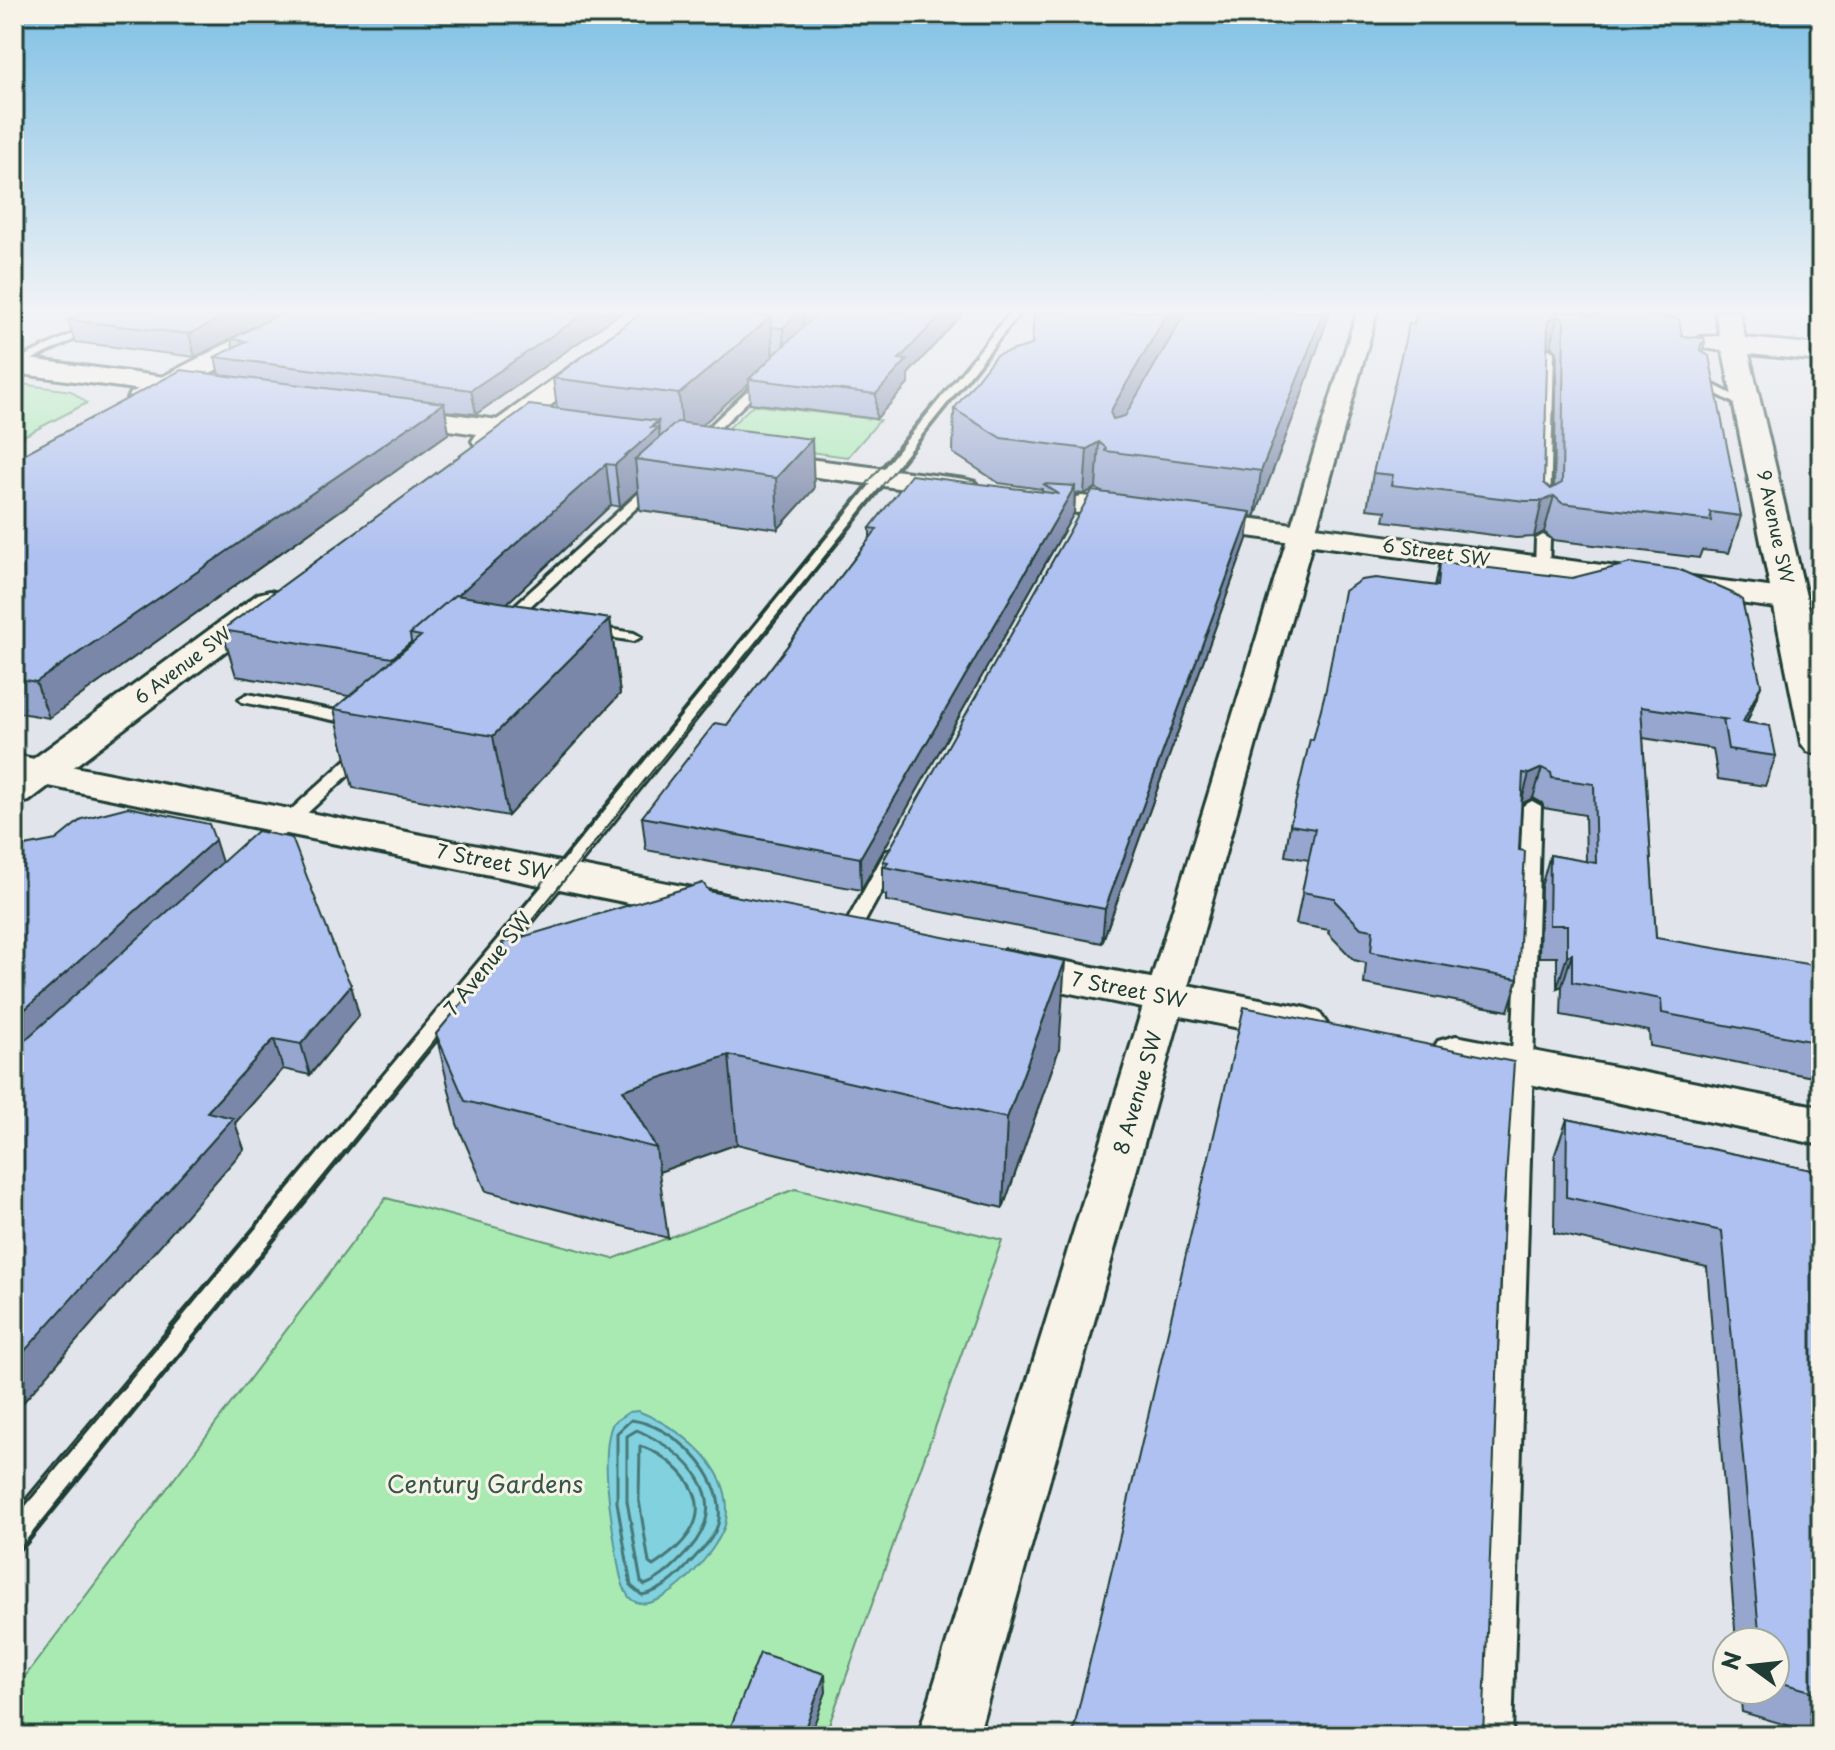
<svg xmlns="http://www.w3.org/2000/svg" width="1835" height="1750" font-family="'Playpen Sans',sans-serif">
  <rect width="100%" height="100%" fill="#e1e4ea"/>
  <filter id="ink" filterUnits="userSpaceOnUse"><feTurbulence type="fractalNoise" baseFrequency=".0125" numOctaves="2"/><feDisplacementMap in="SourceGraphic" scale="16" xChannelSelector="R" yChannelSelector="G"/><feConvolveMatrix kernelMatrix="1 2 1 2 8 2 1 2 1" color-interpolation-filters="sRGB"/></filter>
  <g filter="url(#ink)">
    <path fill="#a9eab3" stroke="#649474" stroke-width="2" d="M14 383 71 391 87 403 14 441Z
      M753 405 880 420 848 457 716 440Z
      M795 1189 1002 1240 825 1736H14V1691L386 1198 613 1259Z"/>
    <path fill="#82d1de" stroke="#5a969a" stroke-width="2" d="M638 1411C680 1428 735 1468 726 1521 722 1546 661 1620 632 1600 619 1591 616 1547 613 1531 609 1503 601 1448 613 1423L629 1412Z"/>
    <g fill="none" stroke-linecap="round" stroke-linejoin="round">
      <path stroke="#477878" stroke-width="3" d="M631 1420C673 1425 724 1473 719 1519 717 1537 699 1552 688 1565 675 1579 662 1591 642 1595L631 1586 617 1502V1433Z
        M637 1430C687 1453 735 1497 689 1550 676 1564 663 1578 645 1585L641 1582 627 1501V1436Z
        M640 1446C666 1454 701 1483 697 1514 694 1536 670 1555 653 1566L649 1563 639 1500Z"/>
      <g stroke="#1f3d34" stroke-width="6">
        <path id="service" d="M120 312H132L14 368V361Z
          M1011 312H1021L582 861 24 1545 14 1549V1515L570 853Z
          M1549 349 1554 352 1550 508 1544 512 1538 508 1544 352Z
          M764 375 773 377 703 444H695V440Z
          M1698 377 1753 405 1755 407 1745 409 1694 382V378Z
          M651 482 661 485 511 624H501V618Z
          M1543 535 1550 539 1549 567 1542 571 1535 567 1536 539Z
          M1793 608 1821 612V620L1788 615V609Z
          M588 626 634 633 641 637 634 641 583 633 581 630Z
          M247 694 358 715 366 720 358 725 242 702 239 699Z
          M364 747 372 752 370 755 262 855H250L247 851 250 847 358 749Z
          M1532 801 1541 806 1512 1736H1482L1523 806Z
          M894 847 903 852 858 934 856 938H842L840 934 885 852Z"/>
      </g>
      <g stroke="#1f3d34" stroke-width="6">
        <path id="minor" d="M1357 312H1377L978 1736H918Z"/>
      </g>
      <g stroke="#1f3d34" stroke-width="6">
        <path id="tertiary" d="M14 357 210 383 220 385 223 391 220 397 210 399 14 373Z
          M389 406 547 426 557 429 561 435 557 441 547 444 379 420 375 414 379 408Z
          M754 452 964 479 975 482 979 488 975 494 964 497 744 467 739 461 744 455Z
          M1082 496 1791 590 1803 593 1808 600 1803 607 1791 610 1071 512 1067 505 1071 498Z
          M14 755 718 893 734 897 741 907 734 917 718 921 14 779Z
          M1005 950 1302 1007 1319 1012 1327 1024 1319 1036 1302 1041 988 976 981 965 988 954Z
          M1456 1036 1821 1107V1145L1438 1065 1431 1053 1438 1041Z"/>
      </g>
      <g stroke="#1f3d34" stroke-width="6">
        <path id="secondary" d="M288 312H317L314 317 151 405H131L127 399 131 393Z
          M646 312H673L496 447 486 450 476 447 472 441 476 435Z
          M1715 312H1739L1745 338 1821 345V361L1749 354 1821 660V755L1807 751 1801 743 1723 351 1699 347 1695 342 1699 337 1720 336Z
          M270 591 282 594 287 601 282 608 29 801 14 804V773L258 594Z"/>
      </g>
      <use href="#service" fill="#f7f3e8" fill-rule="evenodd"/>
      <use href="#minor" fill="#f7f3e8" fill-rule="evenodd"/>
      <use href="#tertiary" fill="#f7f3e8" fill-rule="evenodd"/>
      <use href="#secondary" fill="#f7f3e8" fill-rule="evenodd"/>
      <path stroke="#1f3d34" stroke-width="2" d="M504 955 1022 312
        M178 1321 550 873 932 404
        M206 1321 451 1020"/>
      <path stroke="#1f3d34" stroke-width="3" d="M14 1518 180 1319
        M14 1557 208 1319"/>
    </g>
    <path fill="#96a6ce" stroke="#1f3d34" stroke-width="2" fill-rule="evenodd" d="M282 312 195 357 75 342 68 320Z
      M622 312 476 414 445 411 449 433 49 718 14 712V459L219 375 215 357 233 348 231 339Z
      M643 312H964L908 374V384L876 419 750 403 749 383 702 425 814 489 778 529 640 510 638 490 620 507 611 505 507 603 610 619 620 694 508 816 353 788 334 709 349 696 236 676 222 630 557 408 553 378Z
      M1417 312H1640L1682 336 1705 342 1703 351 1741 516 1729 553 1702 550 1699 558 1553 540 1544 532 1534 537 1516 538 1384 521 1386 511 1367 509 1373 473ZM1551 346 1557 352 1554 488 1551 489 1544 483 1547 348Z
      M1032 345 1301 397 1255 517 1250 516 1247 539 1102 943 886 901V895H883V861L1101 492 1096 488 1084 494 1075 493 1074 513 861 890 646 850 642 817 727 725 870 538V528L1042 492V489L999 483 953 453 954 409Z
      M1440 562 1761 685 1747 723 1776 756 1765 786 1718 779 1713 749 1643 738 1656 938 1821 1008V1059L1813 1077 1650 1046 1649 1031 1561 1015 1562 986 1557 988V957H1539L1541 887 1550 855 1586 862 1585 815 1544 808 1542 803 1533 798 1522 804 1519 850 1518 979 1508 1011 1364 984 1366 963 1354 960 1328 933 1329 930 1296 924 1309 860 1285 856 1290 825 1313 740 1435 586Z
      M16 848 222 863 359 1015 310 1075 283 1069 235 1123 244 1149Z
      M709 891 1059 1049 1003 1208 737 1144 659 1172 668 1238 486 1191 457 1124 436 1034 504 953 502 943Z
      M1567 1119 1821 1172V1735L1742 1712 1740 1690H1775V1642H1736L1707 1267 1554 1233 1555 1154Z"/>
    <path fill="#7a87a8" stroke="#1f3d34" stroke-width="2" d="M234 312H282L195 357 189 334Z
      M587 312H622L476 414 471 390Z
      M800 312H803L804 331 784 351 783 328Z
      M944 312H964L908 374V384L876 419V394L899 359Z
      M1168 312H1187L1109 452 1110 412Z
      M1323 312H1330L1301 397 1255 517 1261 471Z
      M1558 315 1551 346 1541 352 1548 321Z
      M771 317 773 361 749 379V383L683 442 679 394Z
      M444 403 449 433 49 718 36 682Z
      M658 421 662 461 635 459 638 490 620 507 615 465Z
      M812 439 814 489 778 529 776 478Z
      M1099 442 1096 488 1084 494 1087 449Z
      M606 464 611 505 446 661 432 618Z
      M1075 486 1074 513 861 890 860 858Z
      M1554 496 1544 532 1534 537 1542 501Z
      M1251 512 1247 539 1102 943 1105 909Z
      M610 619 620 694 508 816 493 736Z
      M1761 685 1750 714 1733 752 1743 722Z
      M1542 768 1533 798 1521 804 1529 774Z
      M215 840 224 869 14 1061V1019Z
      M1572 954 1562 986 1557 988 1567 956Z
      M1065 961 1059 1049 1003 1208 1007 1118Z
      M351 985 359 1015 310 1075 301 1044Z
      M274 1039 283 1069 235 1123 244 1149 14 1413V1363L207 1112Z
      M729 1055 737 1144 659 1172 656 1148 623 1090Z
      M825 1674 826 1692 810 1736H802Z"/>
    <path fill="#afc1f0" stroke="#1f3d34" stroke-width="2" fill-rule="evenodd" d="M86 312H234L189 334 68 320Z
      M284 312H587L471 390 215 357 246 341 231 339Z
      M643 312H719L771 317 679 394 553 378Z
      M719 312H800L783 328 771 327V317Z
      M815 312H944L899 359 907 360 876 394 749 379 816 315Z
      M1034 312H1168L1110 412 1113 419 1125 416 1186 312H1323L1307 355 1261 471 1105 451 1106 448 1099 442 1087 449 1001 438 954 409 996 355 1032 345Z
      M1417 312H1583L1589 316 1599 315V312H1631L1648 313 1649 316 1679 319 1682 336 1704 338 1705 342 1701 344 1700 350 1709 356 1741 516 1710 512 1711 521 1562 503 1554 496 1542 501H1525L1391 485 1393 475 1373 473 1409 323 1414 324ZM1558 315 1564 321 1562 483 1551 489 1544 483 1548 321Z
      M181 370 444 403 36 682 14 678V459Z
      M529 405 658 421 651 427 658 428 615 465 606 464 458 595H455L410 634 411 642 392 658 222 630Z
      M677 422 812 439 776 478 635 459Z
      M911 475 1059 494 1043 484 1075 486 860 858 642 817 715 723 727 725 877 529 870 528Z
      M1092 491 1251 512 1105 909 885 867 888 862 883 861Z
      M1440 562 1572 578 1631 563 1680 570 1732 593 1742 600 1761 685 1743 722 1770 726 1776 756 1728 749 1723 719 1729 720 1641 707 1656 938 1813 965 1821 1008V1043L1662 1013 1661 999 1572 982V954L1567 956V925H1549L1550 855 1596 863 1594 784 1552 778 1551 773 1542 768 1529 774 1523 773 1519 850 1525 851 1518 979 1371 952 1373 930 1361 928 1335 901V898L1302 892 1315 829 1290 825 1310 739 1313 740 1326 689 1344 591 1361 580 1376 578 1438 586Z
      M455 595 610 619 493 736 334 709 421 636 410 634Z
      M128 807 209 824 215 840 14 1019V848L56 840 82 819Z
      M257 831 292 838 339 960 351 985 301 1044 274 1039 207 1112 233 1118 14 1363V1050Z
      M703 883 709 891 1065 961 1007 1118 729 1055 623 1090 656 1148 465 1101 436 1034 506 950 502 943Z
      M1244 1007 1514 1062 1503 1220 1483 1736H1072L1123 1523Z
      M1567 1119 1821 1172V1694L1775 1681V1642H1760L1722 1231 1566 1197Z
      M760 1653 825 1674 802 1736H727Z"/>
  </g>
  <linearGradient id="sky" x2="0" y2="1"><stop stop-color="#7fc0e4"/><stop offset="0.56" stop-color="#f2f3f6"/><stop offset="1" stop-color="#f2f3f6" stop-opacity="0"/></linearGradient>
  <rect width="1835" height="556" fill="url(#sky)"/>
  <g text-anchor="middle" stroke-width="6" stroke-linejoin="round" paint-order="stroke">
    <g font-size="18" fill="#1f3d34" stroke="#f7f3e8">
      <text transform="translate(1775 527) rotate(78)" y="6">9 Avenue SW</text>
      <text transform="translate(1436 553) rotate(8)" y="6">6 Street SW</text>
      <text transform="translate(183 666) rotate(-37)" y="6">6 Avenue SW</text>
    </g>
    <g font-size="20" fill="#1f3d34" stroke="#f7f3e8">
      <text transform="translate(494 862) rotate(11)" y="7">7 Street SW</text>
      <text transform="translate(488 964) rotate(-51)" y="7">7 Avenue SW</text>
      <text transform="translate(1129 990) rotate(11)" y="7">7 Street SW</text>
      <text transform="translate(1138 1093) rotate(-74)" y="7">8 Avenue SW</text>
    </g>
    <g font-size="24" fill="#345747" stroke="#f7f3e8">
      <text x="485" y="1493">Century Gardens</text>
    </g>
  </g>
  <rect width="1835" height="1750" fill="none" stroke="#f7f3e8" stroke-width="48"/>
  <rect x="24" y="24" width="1787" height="1702" fill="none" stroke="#1f3d34" stroke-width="3" filter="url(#ink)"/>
  <g transform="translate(1751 1666) rotate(285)"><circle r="38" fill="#f7f3e8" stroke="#a1aaa0" stroke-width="2"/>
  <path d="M0-6L14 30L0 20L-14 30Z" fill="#1f3d34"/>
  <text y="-12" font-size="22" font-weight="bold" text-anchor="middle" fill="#1f3d34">N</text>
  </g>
</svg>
